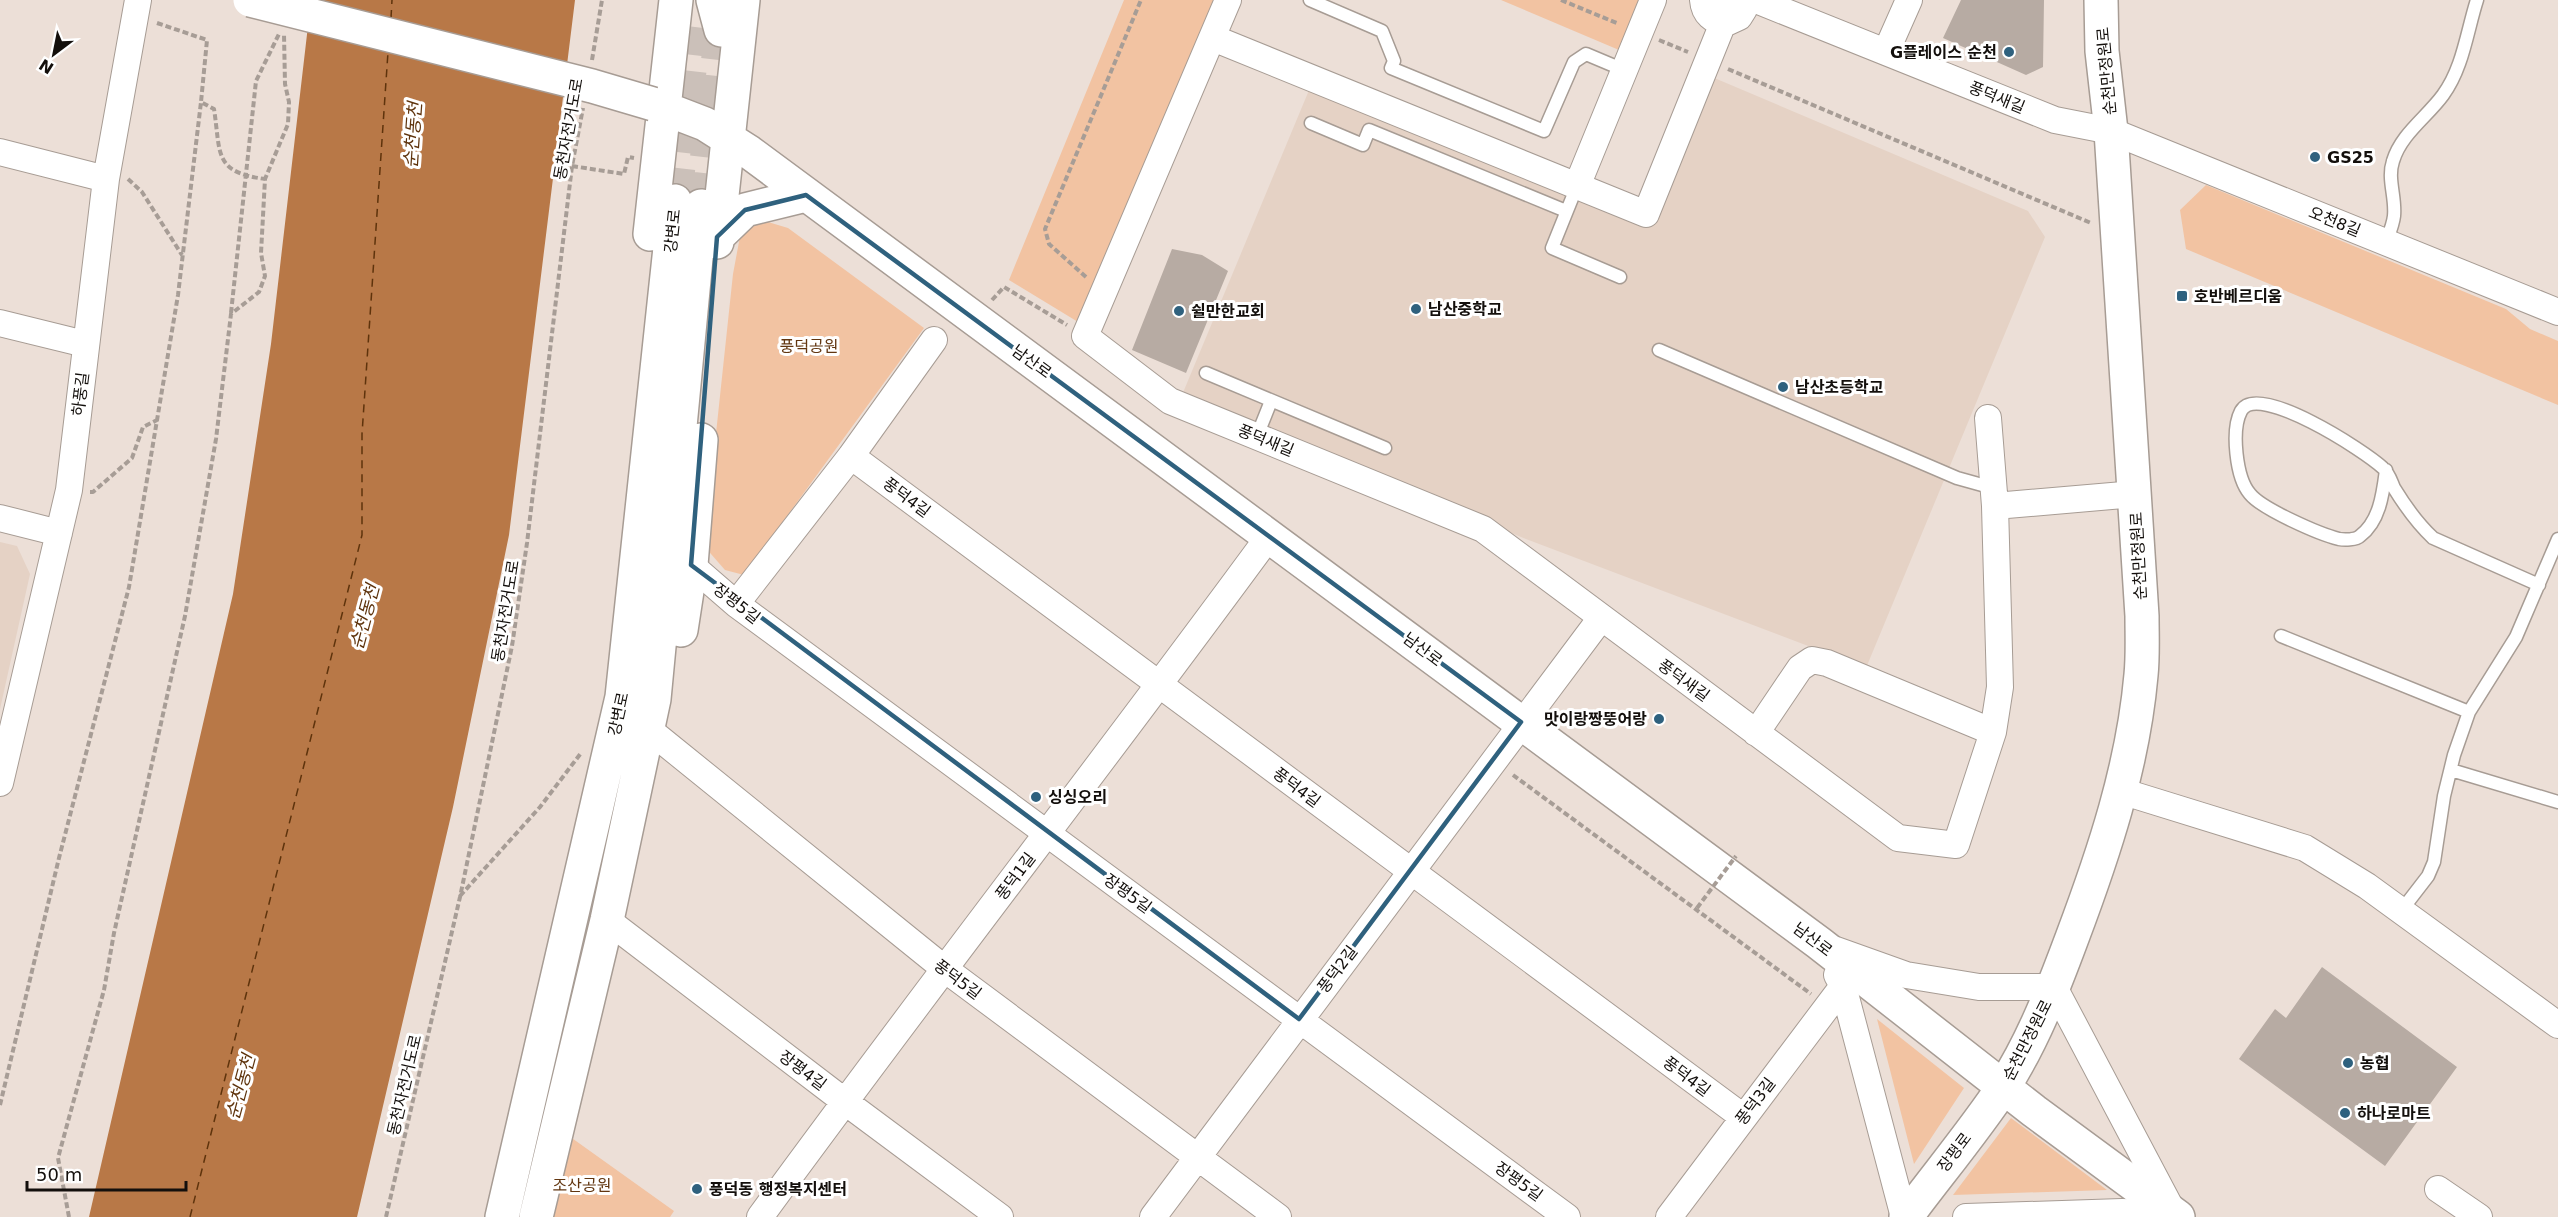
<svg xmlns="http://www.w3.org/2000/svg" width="2558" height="1217" font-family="'DejaVu Sans','Noto Sans KR',sans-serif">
  <rect width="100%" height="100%" fill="#ecdfd7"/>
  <path fill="#e5d2c5" d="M1712 77 2028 211 2045 237 1866 668 1521 537 1182 395 1312 83 1650 224Z
    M0 542 17 546 30 574 0 709Z"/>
  <path fill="#f2c3a2" d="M1124 0H1215L1083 325 1009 280Z
    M1501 0H1639L1619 50Z
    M2206 185 2506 309 2530 329 2558 341V405L2186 249 2180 210Z
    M768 222 788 228 924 328 744 575 725 570 704 546 733 274 741 231 755 223Z
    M1877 1019 1964 1088 1914 1164Z
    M2011 1118 2107 1190 1953 1195Z
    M562 1131 674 1211 670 1217H541Z"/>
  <path fill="#b87847" d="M311 0H575L509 535 453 807 357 1217H89L233 594 271 344Z"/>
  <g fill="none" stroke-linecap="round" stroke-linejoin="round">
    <path stroke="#5e330c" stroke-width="1.5" stroke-dasharray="8 6" stroke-linecap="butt" d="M391 18 392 0
      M190 1217 362 535V434L388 52"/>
  </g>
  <path fill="#b7aba3" d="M1961 0H2044L2043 67 2026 75 1943 38Z
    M1172 249 1202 255 1228 271 1186 373 1132 350Z
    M2322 967 2457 1067 2385 1166 2239 1059 2275 1009 2286 1018Z"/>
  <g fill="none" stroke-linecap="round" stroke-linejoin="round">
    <path stroke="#cbc0b9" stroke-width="33" stroke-dasharray="33 16" stroke-linecap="butt" d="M675 201 695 27
      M701 206 721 30"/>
    <g stroke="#a79c94" stroke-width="15">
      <path id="lane" d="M1310 0 1382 31 1394 61 1391 68 1544 131 1574 62 1586 54 1624 70
        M1311 123 1363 145 1369 130 1566 211
        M1577 186 1552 248 1620 277
        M2386 242C2389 234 2393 225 2394 216 2396 197 2387 179 2393 161 2401 134 2427 117 2443 95 2463 68 2467 31 2477 0
        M1659 350 1957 478 1993 488
        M1206 373 1385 448
        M1257 436 1271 401
        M2386 470C2383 493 2380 521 2360 536 2356 540 2344 540 2339 539 2319 534 2262 509 2250 494 2236 478 2231 430 2241 411 2257 381 2365 451 2383 468 2389 473 2391 481 2394 488 2405 506 2417 523 2433 538L2539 585
        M2281 636 2469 712
        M2451 770 2558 802
        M2401 911 2428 876 2434 862 2444 796 2454 755 2469 712 2516 637 2558 539"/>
    </g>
    <g stroke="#a79c94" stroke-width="28">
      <path id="street" d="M1228 0 1085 336 1170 401 1483 529 1898 838 1956 845 1993 732 2000 687 1995 506 1988 418
        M1703 0C1704 14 1713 21 1726 23L1739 17 1744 9 1727 2 1728 0
        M1756 0 2055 120 2111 131 2558 312
        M1213 38 1646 214 1723 23
        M1886 52 1909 0
        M0 152 106 179
        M1577 186 1653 0
        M0 323 85 344
        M851 456 1743 1117
        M1995 506 2135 494
        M0 518 59 533
        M691 565 736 604 1567 1217
        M736 604 851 456 934 340
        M648 729 946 970 1278 1217
        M1756 733 1800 668 1812 660 1827 663 1993 732
        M0 783 69 490 106 179 138 0
        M2121 791 2305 848 2367 886 2558 1025
        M607 920 844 1101 1000 1217
        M1836 950 1906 975 1979 987H2054L2174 1214 2122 1212 1966 1217
        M1837 975 1843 986 1904 1217
        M2438 1189 2479 1217
        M760 1217C927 988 1102 764 1270 535
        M1153 1217 1601 618
        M1669 1217 1843 986"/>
    </g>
    <g stroke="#a79c94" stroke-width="36">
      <path id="secondary" d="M713 0 721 30
        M653 104 705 124 749 152 1819 943 2034 1111 2178 1217
        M650 234 676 0
        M717 237 745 210 806 195
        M717 242 743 0
        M681 630 691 565 701 440
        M502 1217 622 697 675 201
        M536 1217 607 920 654 699 701 206
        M1906 1217C1938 1174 1974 1131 2004 1086 2033 1041 2053 989 2072 938 2104 853 2133 766 2141 675 2143 656 2142 636 2142 616L2111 131 2102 51 2101 0"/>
    </g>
    <path stroke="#a79d96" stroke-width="4" stroke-dasharray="6 3" stroke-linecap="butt" d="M1561 0 1619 24
      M157 23 207 40 201 102 214 109C221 154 213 172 265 179
      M1659 40 1688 52
      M592 60 602 0
      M1728 69 2091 223
      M572 166 624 174 628 157 634 158
      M128 179 142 192 182 255
      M1086 277 1049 244 1045 229 1141 0
      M992 300 1004 287 1067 325
      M231 313 256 81 279 34
      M90 492H93L132 458 143 427 157 420
      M1513 775 1811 994
      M460 896 540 807 581 753
      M0 1105 59 858 129 587 178 295 201 102
      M69 1217 58 1158 104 990 114 933 185 616 216 439 231 314 259 292 265 276 261 253 265 179 288 124 289 102 285 84 284 34
      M386 1217 460 897 512 646 527 543 572 166 583 108"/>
    <use href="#lane" stroke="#fff" stroke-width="12"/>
    <use href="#street" stroke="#fff" stroke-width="26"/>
    <use href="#secondary" stroke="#fff" stroke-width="33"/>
    <g stroke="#a79c94" stroke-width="36" stroke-linecap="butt">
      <path id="secondary-bridge" d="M250 0 592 86 653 104"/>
    </g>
    <path stroke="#a79d96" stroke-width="4" stroke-dasharray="6 3" stroke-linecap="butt" d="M1697 908 1736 856"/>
    <use href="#secondary-bridge" stroke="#fff" stroke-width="33"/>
  </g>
  <path fill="none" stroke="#2f617e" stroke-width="4.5" stroke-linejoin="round" d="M806 195 1521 722 1299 1019 691 565 717 237 745 210Z"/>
  <g fill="#2f617e" stroke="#fff" stroke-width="2">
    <circle cx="2009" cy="52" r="6"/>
    <circle cx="2315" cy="157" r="6"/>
    <rect x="2176" y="290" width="12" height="12" rx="3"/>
    <circle cx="1416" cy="309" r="6"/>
    <circle cx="1179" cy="311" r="6"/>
    <circle cx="1783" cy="387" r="6"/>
    <circle cx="1659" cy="719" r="6"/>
    <circle cx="1036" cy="797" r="6"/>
    <circle cx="2348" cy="1063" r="6"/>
    <circle cx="2345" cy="1113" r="6"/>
    <circle cx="697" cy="1189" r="6"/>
  </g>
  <g text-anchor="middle" stroke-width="6" stroke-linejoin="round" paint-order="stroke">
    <g font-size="16" font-weight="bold" fill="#130f0c" stroke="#fff" text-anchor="start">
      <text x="1997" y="58" text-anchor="end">G플레이스 순천</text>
      <text x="2327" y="163">GS25</text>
      <text x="2194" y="302">호반베르디움</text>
      <text x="1428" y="315">남산중학교</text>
      <text x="1191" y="317">쉴만한교회</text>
      <text x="1795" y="393">남산초등학교</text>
      <text x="1647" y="725" text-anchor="end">맛이랑짱뚱어랑</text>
      <text x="1048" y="803">싱싱오리</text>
      <text x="2360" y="1069">농협</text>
      <text x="2357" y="1119">하나로마트</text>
      <text x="709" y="1195">풍덕동 행정복지센터</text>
    </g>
    <g font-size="16" fill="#130f0c" stroke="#fff">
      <text transform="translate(2106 71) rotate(-95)" y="6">순천만정원로</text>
      <text transform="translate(1997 97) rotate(22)" y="6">풍덕새길</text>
      <text transform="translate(568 129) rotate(-80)" y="6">동천자전거도로</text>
      <text transform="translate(2335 221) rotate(22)" y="6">오천8길</text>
      <text transform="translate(672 231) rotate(-84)" y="6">강변로</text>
      <text transform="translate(1032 361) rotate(36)" y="6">남산로</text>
      <text transform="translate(80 394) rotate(-83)" y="6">하풍길</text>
      <text transform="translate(1266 440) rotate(22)" y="6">풍덕새길</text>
      <text transform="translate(907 497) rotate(37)" y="6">풍덕4길</text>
      <text transform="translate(2138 556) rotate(-93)" y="6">순천만정원로</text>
      <text transform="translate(737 603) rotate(38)" y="6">장평5길</text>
      <text transform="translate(505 611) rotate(-81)" y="6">동천자전거도로</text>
      <text transform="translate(1423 649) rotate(37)" y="6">남산로</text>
      <text transform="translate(1684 680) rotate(36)" y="6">풍덕새길</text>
      <text transform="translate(618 714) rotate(-78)" y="6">강변로</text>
      <text transform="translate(1297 787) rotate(37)" y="6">풍덕4길</text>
      <text transform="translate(1015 876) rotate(-53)" y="6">풍덕1길</text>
      <text transform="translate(1128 893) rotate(36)" y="6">장평5길</text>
      <text transform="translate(1813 939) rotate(37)" y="6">남산로</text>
      <text transform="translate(1337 969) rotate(-53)" y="6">풍덕2길</text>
      <text transform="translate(958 979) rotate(37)" y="6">풍덕5길</text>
      <text transform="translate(2027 1040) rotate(-63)" y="6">순천만정원로</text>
      <text transform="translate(803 1070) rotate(37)" y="6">장평4길</text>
      <text transform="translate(1687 1076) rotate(37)" y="6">풍덕4길</text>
      <text transform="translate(404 1085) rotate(-77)" y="6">동천자전거도로</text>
      <text transform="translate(1755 1101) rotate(-53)" y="6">풍덕3길</text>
      <text transform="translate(1954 1152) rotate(-53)" y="6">장평로</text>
      <text transform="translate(1519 1181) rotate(36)" y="6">장평5길</text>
    </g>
    <g font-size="16" fill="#623610" stroke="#fff">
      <text x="809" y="352">풍덕공원</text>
      <text x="582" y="1191">조산공원</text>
    </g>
    <g font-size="18" font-style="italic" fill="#5e330c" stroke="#fff">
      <text transform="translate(413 135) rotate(-86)" y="6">순천동천</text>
      <text transform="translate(365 617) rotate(-75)" y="6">순천동천</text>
      <text transform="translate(241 1087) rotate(-75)" y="6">순천동천</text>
    </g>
  </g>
  <g transform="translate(54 54) rotate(212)" stroke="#ffffff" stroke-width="4.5" paint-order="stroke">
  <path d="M0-4.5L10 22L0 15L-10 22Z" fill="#130f0c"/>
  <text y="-9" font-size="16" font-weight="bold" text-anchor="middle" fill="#130f0c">N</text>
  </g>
  <path d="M27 1181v9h159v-9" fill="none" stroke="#130f0c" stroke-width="3"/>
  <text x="36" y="1181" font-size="18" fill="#130f0c" stroke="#ffffff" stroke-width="4.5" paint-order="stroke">50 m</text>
</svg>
